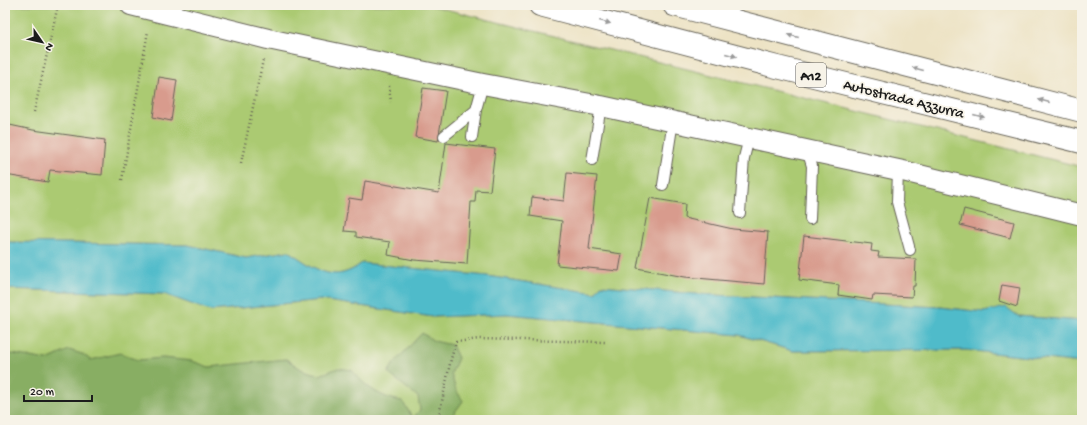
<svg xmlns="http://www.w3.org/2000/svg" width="1087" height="425" font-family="'Gochi Hand',sans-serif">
  <rect width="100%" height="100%" fill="#f7f3e8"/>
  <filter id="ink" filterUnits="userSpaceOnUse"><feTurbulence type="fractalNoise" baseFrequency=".025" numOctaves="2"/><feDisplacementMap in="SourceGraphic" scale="8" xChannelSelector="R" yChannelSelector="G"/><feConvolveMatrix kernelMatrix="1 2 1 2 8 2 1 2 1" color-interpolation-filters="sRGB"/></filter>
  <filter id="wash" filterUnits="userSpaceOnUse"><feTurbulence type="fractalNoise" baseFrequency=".012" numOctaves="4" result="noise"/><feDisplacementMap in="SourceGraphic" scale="16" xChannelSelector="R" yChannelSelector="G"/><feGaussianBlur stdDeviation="0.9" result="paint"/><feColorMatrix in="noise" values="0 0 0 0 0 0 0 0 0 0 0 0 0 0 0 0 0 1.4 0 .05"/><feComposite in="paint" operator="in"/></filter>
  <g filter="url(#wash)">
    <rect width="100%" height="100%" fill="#ede3c5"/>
    <path fill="#abca72" stroke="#647347" d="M5 5H429L1082 167V321L1018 316 1006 308 984 312 939 307 696 294 601 285 595 293 487 276 362 263C333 286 315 268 288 251L246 258 188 245 5 242Z
      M5 289 164 294 211 311 321 300 433 317 507 314 739 335 793 351 966 350 1082 363V420H5Z"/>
    <path fill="#88ae64" stroke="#526540" d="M422 333 434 341 452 345 458 358 451 374 456 390 463 401 449 420H5V355L13 354 47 360 69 350 82 354 91 360 120 353 138 360 163 358 192 361 209 367 286 359 301 369 320 375 338 368 352 370C365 387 381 398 402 401L413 418 420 410 418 397 388 373 394 363Z"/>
    <path fill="#4fbbca" stroke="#366c73" d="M5 242 188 245 246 258 288 251C315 268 333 286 362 263L487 276 595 293 601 285 696 294 939 307 984 312 1006 307 1018 316 1082 321V363L966 350 793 351 739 335 507 314 433 317 321 300 210 311 164 294 5 289Z"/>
    <g id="blocks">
      <path fill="#d89b8d" d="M159 77 177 80 171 121 153 117Z
        M423 88 446 91 438 141 415 137Z
        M5 124 33 130 105 140 102 175 50 170 48 182 5 175Z
        M446 143 495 149 490 191 476 190 475 202H471L467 264 414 260 388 255 390 242 356 237V232L344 231 349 198 362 200 365 181 439 193Z
        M567 173 597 176 589 249 622 254 619 271 557 265 562 221 530 216 532 197 564 201Z
        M650 198 685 204 684 218 733 229 768 232 764 284 685 277 637 268Z
        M964 209 1014 222 1010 238 960 225Z
        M804 236 872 244 871 251 879 252 878 257 916 259 915 286H913L912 297 873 295 872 300 838 295 839 285 799 280Z
        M1002 285 1020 288 1017 307 999 301Z"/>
    </g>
  </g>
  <g filter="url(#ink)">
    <use href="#blocks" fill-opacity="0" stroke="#656257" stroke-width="1"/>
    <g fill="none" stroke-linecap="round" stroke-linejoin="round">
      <g stroke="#656257" stroke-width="12">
        <path id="service" d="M444 136 476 110 483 84
          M472 137 476 110
          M807 150 812 166 810 219
          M592 160 601 106
          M898 170 897 202 910 250
          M663 185 673 121
          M740 213 744 158 749 138"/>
      </g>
      <g stroke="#656257" stroke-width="22">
        <path id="minor" d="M131 5 268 39 483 84 601 106 903 171 1082 215"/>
      </g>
      <g stroke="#656257" stroke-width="24">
        <path id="motorway" d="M540 5 773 66 1082 142
          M674 5 1082 111"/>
      </g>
      <path stroke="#656257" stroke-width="2.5" stroke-dasharray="1 3" stroke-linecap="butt" d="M389 86 391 102
        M34 112 58 5
        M241 163 263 60
        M122 180 148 31
        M438 420 451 359 456 342 479 339 605 342"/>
      <use href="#service" stroke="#fff" stroke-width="10"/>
      <use href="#minor" stroke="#fff" stroke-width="20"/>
      <use href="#motorway" stroke="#fff" stroke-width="22"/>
    </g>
    <defs><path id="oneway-solid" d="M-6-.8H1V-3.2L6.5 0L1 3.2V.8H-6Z"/></defs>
    <g fill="#999">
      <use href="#oneway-solid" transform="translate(605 22) rotate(15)"/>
      <use href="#oneway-solid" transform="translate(793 36) rotate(-165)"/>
      <use href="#oneway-solid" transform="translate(731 55) rotate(15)"/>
      <use href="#oneway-solid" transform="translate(918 69) rotate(-165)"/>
      <use href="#oneway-solid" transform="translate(1044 101) rotate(-165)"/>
      <use href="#oneway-solid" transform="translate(979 116) rotate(14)"/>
    </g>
  </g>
  <g text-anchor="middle" stroke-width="3.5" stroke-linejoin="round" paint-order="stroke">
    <rect fill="#f7f3e8" stroke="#5e5c59" stroke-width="1" x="796" y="63" width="30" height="24" rx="3"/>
    <g font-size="14" font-weight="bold" fill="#1c1c1c">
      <text x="811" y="80">A12</text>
    </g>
    <g font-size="15" fill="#1c1c1c" stroke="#f7f3e8">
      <text transform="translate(904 98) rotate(14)" y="5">Autostrada Azzurra</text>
    </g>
  </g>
  <rect width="1087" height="425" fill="none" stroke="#f7f3e8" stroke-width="20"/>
  <g transform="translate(42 42) rotate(124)" stroke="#f7f3e8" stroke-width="3" paint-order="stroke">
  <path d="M0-3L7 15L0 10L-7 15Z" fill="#1c1c1c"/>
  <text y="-6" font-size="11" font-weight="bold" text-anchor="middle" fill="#1c1c1c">N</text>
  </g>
  <path d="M24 395v6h68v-6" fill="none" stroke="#1c1c1c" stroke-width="2"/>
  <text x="30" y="395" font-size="12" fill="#1c1c1c" stroke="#f7f3e8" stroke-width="3" paint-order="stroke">20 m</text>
</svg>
